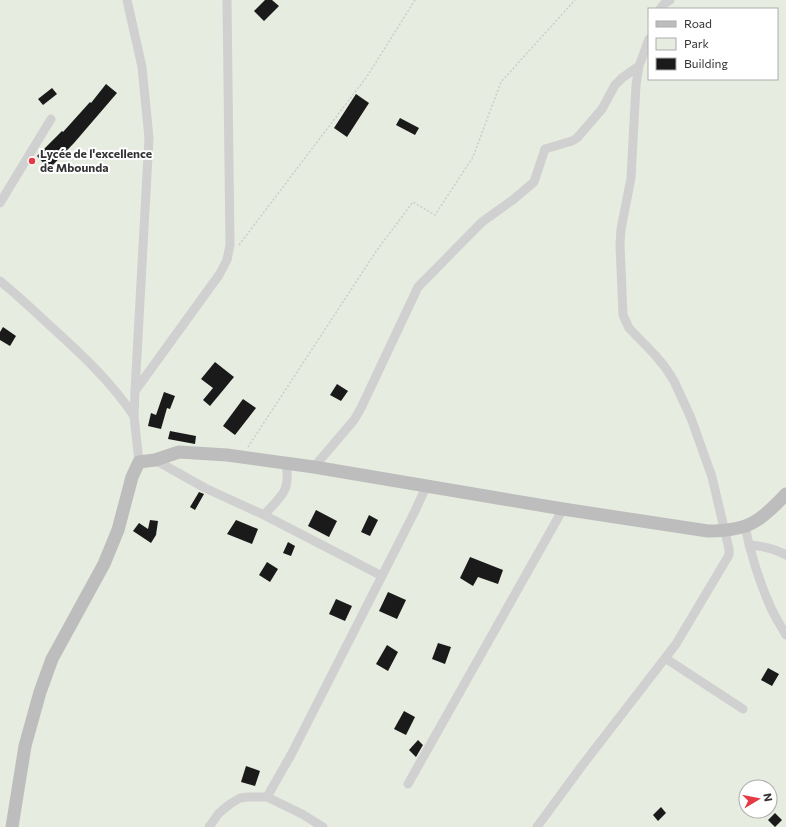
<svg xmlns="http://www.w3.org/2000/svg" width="786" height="827" font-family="Commissioner,sans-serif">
  <rect width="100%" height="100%" fill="#fff"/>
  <path fill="#e6ecdf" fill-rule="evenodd" d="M0 0H786V827H0ZM649 9H777V79H649ZM746 787H770V811H746Z"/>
  <path fill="#1a1a1a" d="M265 0H272L279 6 264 21 254 11Z
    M106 84 117 93 74 143 49 169 37 156 62 131 63 132 90 102 91 103Z
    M52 88 57 94 43 105 38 99Z
    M356 94 369 103 347 137 334 128Z
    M400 118 419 128 415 135 396 125Z
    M3 327 16 336 10 346 0 340V332Z
    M215 362 234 377 210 406 203 400 213 388 201 379Z
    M337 384 348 391 341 401 330 395Z
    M164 392 175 396 170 409 167 408 161 429 148 426 151 413 156 415Z
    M243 399 256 408 235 435 223 426Z
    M170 431 196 436 195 444 168 439Z
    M199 492 204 494 195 510 190 507Z
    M316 510 337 521 329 537 308 526Z
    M369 515 378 520 370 536 361 532Z
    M150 520 158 521 156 535 151 543 133 531 139 523 148 529Z
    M236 520 258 529 252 544 227 534Z
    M288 542 295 546 291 556 283 553Z
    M470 557 503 570 498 584 478 577 473 586 460 578Z
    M267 562 278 569 270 582 259 575Z
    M388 592 406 600 397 619 379 611Z
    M336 599 352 606 345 621 329 614Z
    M438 643 451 647 445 664 432 659Z
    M387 645 398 652 388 671 376 664Z
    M768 668 779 674 772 686 761 680Z
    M404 711 415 717 406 735 394 729Z
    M418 740 423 745 416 757 409 750Z
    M246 766 260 771 255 786 241 782Z
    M661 807 666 813 658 821 653 815Z
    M775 813 782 820 775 827 768 820Z"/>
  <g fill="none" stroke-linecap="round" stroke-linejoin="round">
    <path stroke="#cdcdcd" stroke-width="1.5" stroke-dasharray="2 2" stroke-linecap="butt" d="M239 245 368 75 415 0
      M248 447 377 250 413 202 435 215 473 157 501 82 575 0"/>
    <path stroke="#d0d0d0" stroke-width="9" d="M127 0 142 67 149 138 135 391 134 416 139 462
      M660 9 664 4 670 0
      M0 203 51 119
      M0 281C16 294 31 308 46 322 78 351 110 380 134 416
      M135 391 219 275 227 260 230 245 227 0
      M155 460 205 488 264 515 382 576
      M314 467 354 420 361 408 418 287 482 222 514 199 534 182 545 149 572 141 577 138 602 109 615 85 622 78 639 66
      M264 515C281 496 291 492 286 463
      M745 527C751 554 759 582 771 608 775 617 781 626 786 635
      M749 545C763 546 774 548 786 555
      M665 658 743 709
      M408 784 563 509
      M267 797 292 753 415 511 427 485
      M209 827 219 813 230 804 240 798 248 797H267L302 814 323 827
      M537 827 581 767 676 644 729 555V549L712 477 691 418 674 381 665 367 655 355 629 328 623 315 620 245 621 229 631 178 636 85 639 66 649 39"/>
    <path stroke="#bdbdbd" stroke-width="13" d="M12 827 25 746 40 692 52 659 104 564 118 530 132 477 139 462 155 460 179 452 227 455 314 467 563 509 708 531C748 531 760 522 786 494"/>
  </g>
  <circle fill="#e63946" stroke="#fff" stroke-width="1.5" cx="32" cy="161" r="4"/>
  <g text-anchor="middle" stroke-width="4" stroke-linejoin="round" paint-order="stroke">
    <g font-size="12" font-weight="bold" fill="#333" stroke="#fff" text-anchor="start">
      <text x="40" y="158">Lycée de l'excellence<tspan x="40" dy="14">de Mbounda</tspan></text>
    </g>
  </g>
  <rect x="648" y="8" width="130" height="72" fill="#ffffff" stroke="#adadad"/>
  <rect x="656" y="21" width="20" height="6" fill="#bdbdbd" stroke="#adadad"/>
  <text x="684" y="28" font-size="12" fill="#333333">Road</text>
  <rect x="656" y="38" width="20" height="12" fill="#e6ecdf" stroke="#adadad"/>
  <text x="684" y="48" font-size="12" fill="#333333">Park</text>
  <rect x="656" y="58" width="20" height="12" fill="#1a1a1a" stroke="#adadad"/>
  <text x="684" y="68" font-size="12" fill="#333333">Building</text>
  <g transform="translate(758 799) rotate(80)"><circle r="19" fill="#ffffff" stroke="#adadad"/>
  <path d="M0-3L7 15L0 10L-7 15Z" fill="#e63946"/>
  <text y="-6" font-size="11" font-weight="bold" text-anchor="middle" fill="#333333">N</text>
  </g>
</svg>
